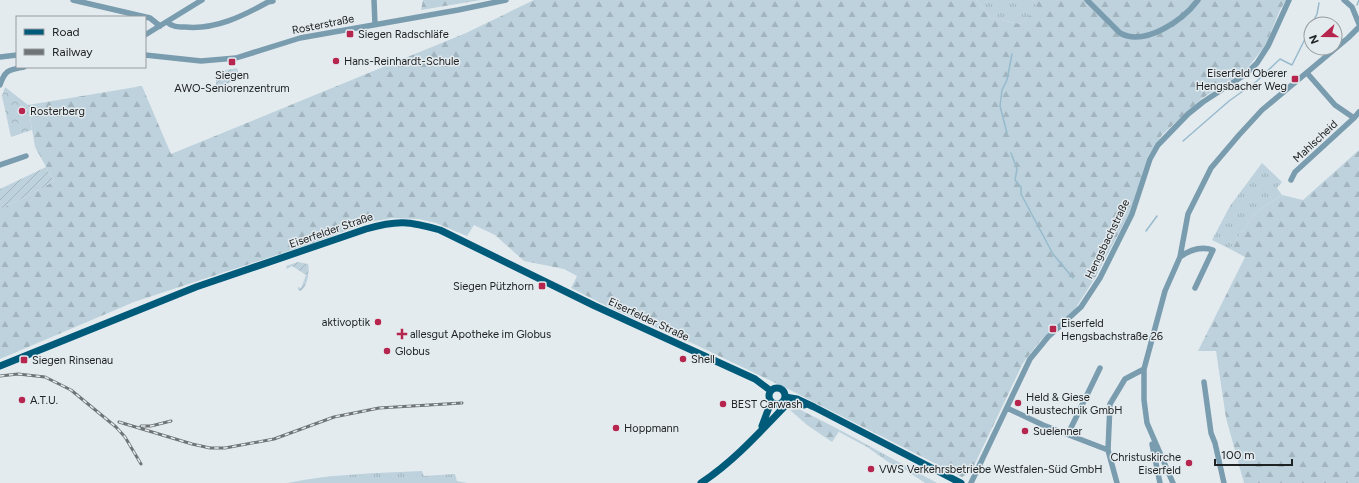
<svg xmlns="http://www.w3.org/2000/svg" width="1359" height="483" font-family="Figtree,sans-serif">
  <defs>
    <pattern id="grass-tufts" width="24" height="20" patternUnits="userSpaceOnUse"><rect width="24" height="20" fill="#bdd2dd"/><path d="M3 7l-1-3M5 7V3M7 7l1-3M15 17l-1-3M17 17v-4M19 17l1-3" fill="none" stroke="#a2b4be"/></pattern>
    <pattern id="forest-firs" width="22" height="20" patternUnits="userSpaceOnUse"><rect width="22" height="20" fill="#bdd2dd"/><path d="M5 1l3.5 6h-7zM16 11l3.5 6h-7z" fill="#a2b4be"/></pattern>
    <pattern id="park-crowns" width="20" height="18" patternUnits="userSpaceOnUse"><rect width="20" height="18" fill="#bdd2dd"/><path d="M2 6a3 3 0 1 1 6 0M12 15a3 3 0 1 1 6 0" fill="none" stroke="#a2b4be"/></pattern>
    <pattern id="garden-furrows" width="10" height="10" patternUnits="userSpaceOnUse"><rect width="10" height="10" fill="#bdd2dd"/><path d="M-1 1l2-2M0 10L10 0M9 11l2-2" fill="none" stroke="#a2b4be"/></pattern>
  </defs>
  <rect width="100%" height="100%" fill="#e4ebef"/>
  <path fill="url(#grass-tufts)" d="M976 0H1033L1039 7 1021 24 991 18Z
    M1262 163 1282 182 1277 188 1282 195 1255 213 1230 249 1212 240 1230 206Z
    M840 430 937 483H925L897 464 894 466 867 447 839 432Z
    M422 471 424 476 455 474 457 481 467 483H287C331 474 377 473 422 471Z"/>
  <path fill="url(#forest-firs)" d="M423 0H481L421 10Z
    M534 0H976L991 18 1021 24 1038 7 1033 0H1286L1280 10 1265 46 1245 71 1201 99 1162 135 1148 156 1131 210 1095 278 1075 309 1040 341 1023 363 971 472 962 477 790 390 694 344 615 310 571 288 577 276 564 269 524 261 495 235 474 225 467 236 436 223 419 219 393 218 370 222 313 243 134 302 0 359V209L28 196 54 181 35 147 28 105 142 86 171 154 466 33Z
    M1359 150V483H1244L1226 418 1216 351H1198L1245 257 1230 249 1255 213 1282 195 1303 200Z
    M799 409 840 430 832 442 807 425 790 410Z"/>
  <path fill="url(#park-crowns)" d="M5 87 28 105 32 130 11 137 2 96Z"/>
  <path fill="url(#garden-furrows)" d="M237 68 240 78 216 89V72Z
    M46 167 54 181 28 196 0 209V189Z
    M298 262 308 264C310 272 307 286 301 291L298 290V287L301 288 306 275 292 266 287 269 286 266Z"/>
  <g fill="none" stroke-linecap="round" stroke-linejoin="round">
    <path stroke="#97bacc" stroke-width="1.5" d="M1357 5 1359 0
      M1312 24 1317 14 1319 3
      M1007 133 1000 106 1002 90 1007 80 1012 54
      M1183 141 1229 101 1257 81 1280 59 1292 65 1311 27
      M1011 153 1017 169 1015 180 1021 187V194L1053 254 1073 278
      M1146 231 1157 216"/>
    <path stroke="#799caf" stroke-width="5.5" d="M73 0 150 18 160 26
      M374 0 375 24
      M1087 0 1120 33C1145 47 1183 20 1198 0
      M1344 0 1352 7 1359 24
      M167 22C172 27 178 27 185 27 215 30 243 16 268 2L273 1
      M145 35 202 0
      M145 55 201 61 236 58 300 38 458 10 506 0
      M0 57 17 55
      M1307 73 1335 105 1354 118 1359 112
      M0 85C5 70 8 70 24 67
      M0 165 26 156
      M1291 180 1295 172 1354 118
      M1180 257C1191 249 1201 246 1213 250L1195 288
      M1204 382 1211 433 1215 443 1224 483
      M1007 408 1043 425 1108 450
      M1068 434 1100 368
      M1155 443 1152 444 1160 483
      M971 483 1030 359 1048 337 1081 307 1100 278 1132 214 1150 159 1158 145 1188 114 1203 102 1246 74 1257 63 1268 46 1289 0
      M1117 483 1108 450 1110 404 1125 379 1144 369
      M1173 483 1147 423 1144 400V369L1165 291 1180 257 1188 214 1211 168 1239 135 1262 110 1348 38 1359 27"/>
    <path stroke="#005b7b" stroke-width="7" d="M0 366 196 287 366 229C397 220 409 221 440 230L595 306 755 379 771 391
      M769 396a8 8 0 1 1 16 0a8 8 0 1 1-16 0Z
      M785 397 797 399 814 407 961 483
      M762 426 771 402
      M701 483C733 462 759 433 786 405L789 404 804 405"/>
    <g stroke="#6f7476" stroke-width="3">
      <path id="rail" d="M0 376 18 374 45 377 71 390 116 427 125 437 141 464
        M119 422 192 444 210 448H225L274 439 334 417 379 408 462 403
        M141 426H151L171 421"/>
    </g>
    <use href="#rail" stroke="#e4ebef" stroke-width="1.5" stroke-dasharray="4.5" stroke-linecap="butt"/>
  </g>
  <g fill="#b6254e" stroke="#e4ebef" stroke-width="1.5">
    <rect x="346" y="30" width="8" height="8" rx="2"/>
    <circle cx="336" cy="61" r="4"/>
    <rect x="228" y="58" width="8" height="8" rx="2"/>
    <rect x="1291" y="75" width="8" height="8" rx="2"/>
    <circle cx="22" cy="111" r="4"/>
    <rect x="538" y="282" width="8" height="8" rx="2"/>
    <circle cx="378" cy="322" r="4"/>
    <rect x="1049" y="325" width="8" height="8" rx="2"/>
    <path d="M400 328h4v4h4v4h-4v4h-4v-4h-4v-4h4z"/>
    <circle cx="387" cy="351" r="4"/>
    <circle cx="683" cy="359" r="4"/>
    <rect x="20" y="356" width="8" height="8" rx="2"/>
    <circle cx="22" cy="400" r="4"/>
    <circle cx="1018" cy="403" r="4"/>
    <circle cx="723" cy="404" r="4"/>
    <circle cx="616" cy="428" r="4"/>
    <circle cx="1025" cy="431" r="4"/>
    <circle cx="1189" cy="463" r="4"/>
    <circle cx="871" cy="469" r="4"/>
  </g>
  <g text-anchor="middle" stroke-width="3" stroke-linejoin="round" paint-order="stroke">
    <g font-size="11" fill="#202324" stroke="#e4ebef">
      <text transform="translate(323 24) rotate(-11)" y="4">Rosterstraße</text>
      <text transform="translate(1315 141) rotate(-43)" y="4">Mahlscheid</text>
      <text transform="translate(331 230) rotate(-19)" y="4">Eiserfelder Straße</text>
      <text transform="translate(1107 239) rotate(-64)" y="4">Hengsbachstraße</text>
      <text transform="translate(649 319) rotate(25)" y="4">Eiserfelder Straße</text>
    </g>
    <g font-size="11" fill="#202324" stroke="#e4ebef" text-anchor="start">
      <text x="358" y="38">Siegen Radschläfe</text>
      <text x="344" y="65">Hans-Reinhardt-Schule</text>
      <text x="1287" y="77" text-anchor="end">Eiserfeld Oberer<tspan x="1287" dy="13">Hengsbacher Weg</tspan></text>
      <text x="232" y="79" text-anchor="middle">Siegen<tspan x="232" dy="13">AWO-Seniorenzentrum</tspan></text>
      <text x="30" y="115">Rosterberg</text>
      <text x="534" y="290" text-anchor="end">Siegen Pützhorn</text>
      <text x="370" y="326" text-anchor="end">aktivoptik</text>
      <text x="1061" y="327">Eiserfeld<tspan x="1061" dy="13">Hengsbachstraße 26</tspan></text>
      <text x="410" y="338">allesgut Apotheke im Globus</text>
      <text x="395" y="355">Globus</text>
      <text x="691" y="363">Shell</text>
      <text x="32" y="364">Siegen Rinsenau</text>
      <text x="1026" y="401">Held &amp; Giese<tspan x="1026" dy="13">Haustechnik GmbH</tspan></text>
      <text x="30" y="404">A.T.U.</text>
      <text x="731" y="408">BEST Carwash</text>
      <text x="624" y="432">Hoppmann</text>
      <text x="1033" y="435">Suelenner</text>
      <text x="1181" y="461" text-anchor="end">Christuskirche<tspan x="1181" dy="13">Eiserfeld</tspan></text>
      <text x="879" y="473">VWS Verkehrsbetriebe Westfalen-Süd GmbH</text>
    </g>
  </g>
  <rect x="16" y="16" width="130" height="52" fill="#e4ebef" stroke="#969b9e"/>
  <rect x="24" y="29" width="20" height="6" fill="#005b7b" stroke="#969b9e"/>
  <text x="52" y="36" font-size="12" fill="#202324">Road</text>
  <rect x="24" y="49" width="20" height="6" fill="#6f7476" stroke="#969b9e"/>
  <text x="52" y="56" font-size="12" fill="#202324">Railway</text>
  <g transform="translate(1323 36) rotate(249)"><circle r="19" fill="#e4ebef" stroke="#969b9e"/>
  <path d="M0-3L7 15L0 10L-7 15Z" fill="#b6254e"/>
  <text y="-6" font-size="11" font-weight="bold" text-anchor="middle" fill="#202324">N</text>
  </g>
  <path d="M1215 459v6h77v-6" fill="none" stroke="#202324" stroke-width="2"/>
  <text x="1221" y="459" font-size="12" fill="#202324" stroke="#e4ebef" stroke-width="3" paint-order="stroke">100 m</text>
</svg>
